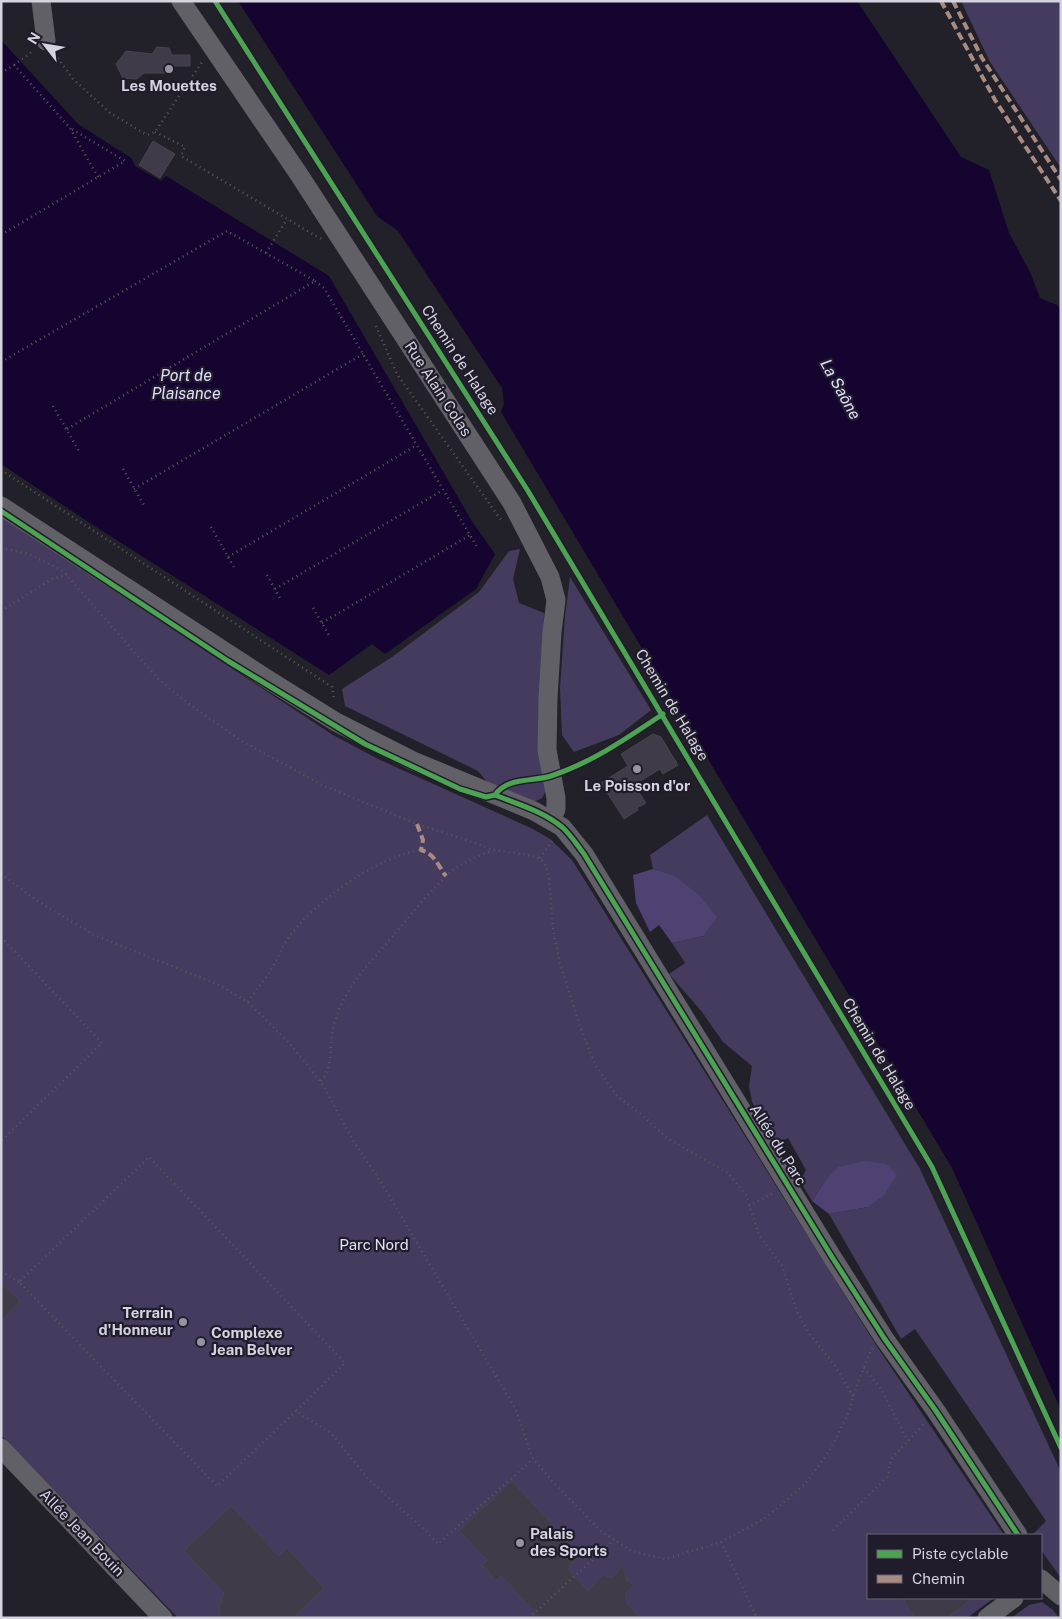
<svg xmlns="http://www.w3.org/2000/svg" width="1062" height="1619" font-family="'Public Sans',sans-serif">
  <rect width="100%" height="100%" fill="#222028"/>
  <path fill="#453b5f" d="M961 1H1061V168L990 62Z
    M1 516 333 735 378 759 533 829 550 839 572 860 876 1345 1004 1535H868V1598H994L967 1618H178L1 1435Z
    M520 549 513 579 519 603 544 613 540 750 547 789 542 798 532 803 492 788 478 771 345 706 342 689 392 657 479 592 509 551Z
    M570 577 651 710 619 735 574 752 562 735 560 688 565 616Z
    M707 815 920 1169 1061 1472V1578L1041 1550V1535H1032L1046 1521 915 1329 901 1339 829 1214 868 1207 825 1181 812 1201 800 1181 806 1170 788 1138 775 1145 752 1102 749 1086 752 1066 723 1042 702 1012 669 974 685 963 672 943 703 936 673 875 653 869 650 855Z
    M1042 1602 1053 1610 1059 1618H1011L1029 1605Z"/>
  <path fill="#4f4272" d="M653 869 673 875 699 895 717 917 703 936 672 943 659 925 650 932 636 903 633 875Z
    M866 1161 886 1164 897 1175 884 1195 868 1207 829 1214 812 1201 825 1181 838 1167Z"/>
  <path fill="#15042f" d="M238 1H857L961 157 989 170 1009 233 1030 272 1040 298 1057 305 1061 310V1410L952 1168 501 412 504 404 502 388 398 231 377 216Z
    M1 40 78 124 131 158 135 166 161 181 166 176 329 276 473 523 495 554 476 589 385 654 372 644 329 675 93 525 1 464Z"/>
  <path fill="#3f3b49" stroke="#47454c" d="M157 47 169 48 172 55H190V66H174L168 73H144L137 79 123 78 116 64 126 51 152 54Z
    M153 141 175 154 160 178 139 165Z
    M653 734 661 737 678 765 663 774 660 769 634 785 646 803 637 808 638 810 624 819 601 783 628 766 621 754Z
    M1 1283 20 1301 1 1321Z
    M512 1481 580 1555 567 1568 588 1591 603 1575 612 1578 623 1566 627 1581 635 1585 625 1594 628 1605 640 1618H541L501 1576 496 1580 482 1565 487 1560 459 1531Z
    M231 1506 279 1556 287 1548 324 1588 293 1618H220L219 1610 224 1593 184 1551Z
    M903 1598H974L947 1618H916L906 1605 907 1604Z"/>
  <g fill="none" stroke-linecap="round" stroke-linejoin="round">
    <path stroke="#5a595f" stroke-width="2.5" stroke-dasharray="1 4" stroke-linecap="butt" d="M55 54 73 79 110 113 147 135 155 132 202 62
      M14 65 34 50
      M1 73 14 65 70 128 98 177
      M155 132 185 147 181 156 321 239
      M1 235 125 161 70 128
      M266 253 287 219
      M315 281 324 288 477 547
      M376 326 397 374 501 520
      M1 362 227 231 315 281 67 429
      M53 406 80 453
      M123 469 145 507
      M1 470 332 687 334 700
      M134 489 363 354
      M211 527 235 569
      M1 548 29 554 63 571 159 680 192 706 240 740 322 785 417 824 481 845 493 850 536 856 544 862 549 875 553 930 560 963 580 1027 596 1066 618 1097 641 1114 667 1138 728 1173 746 1195 759 1235 782 1266 797 1312 810 1335 834 1364 853 1396
      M228 557 417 445
      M267 575 281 600
      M275 589 443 490
      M313 608 330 637
      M1 611 52 579 67 575
      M322 623 470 535
      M540 858 552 841
      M1 874 36 900 94 935 217 984 248 1002 290 1044 321 1082 354 1142 382 1184 515 1408 533 1459 556 1485 601 1531 633 1552 666 1559 721 1542 767 1517 805 1484 830 1450 850 1410 853 1396 871 1350 873 1348
      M1 937 102 1043 1 1141
      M248 1002C255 991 264 981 270 971 277 960 282 947 289 937 314 902 378 856 421 850
      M321 1081C332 1069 330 1050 332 1034 333 1027 335 1019 338 1012 349 984 372 960 392 937 409 917 426 896 445 877 458 865 475 856 492 851
      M749 1206 773 1193
      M1 1271 19 1282
      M864 1368 881 1389 908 1441
      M296 1411 217 1486 19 1282 149 1157 345 1363 296 1411 331 1433 369 1480 428 1533 438 1544 533 1459
      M833 1530 887 1477 891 1459 925 1423
      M721 1542 757 1618
      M529 1618 614 1540"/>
    <path stroke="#626067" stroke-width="19" d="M41 1 46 41
      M181 1 298 173 512 503 550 577 556 600 552 632 548 698 547 750 556 798V809L551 820
      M1 506 267 679 336 722 413 761 534 811 562 827 584 854 832 1257 884 1338 936 1411 1018 1535
      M1 1448 163 1618
      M1041 1579 1061 1596
      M987 1618 1014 1598"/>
    <path stroke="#a88b81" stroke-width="4" stroke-dasharray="8 4" stroke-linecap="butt" d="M941 1 995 100 1061 201
      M953 1 982 58 1061 180
      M417 824 423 840 421 850C435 854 438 866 446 876"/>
    <g stroke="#201c2c" stroke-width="8">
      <path id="cycleway" d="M215 1 528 491 932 1167 1061 1448
        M1 511 228 661 365 744 460 789 486 797 495 795C507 777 532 782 551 776 593 762 627 738 663 714
        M495 795C517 804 543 811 562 827 571 835 577 845 584 854L832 1257 884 1338 936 1411 1018 1535"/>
    </g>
    <use href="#cycleway" stroke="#4ca352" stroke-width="5"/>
  </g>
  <g fill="#96949e" stroke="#201c2c" stroke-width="2">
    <circle cx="169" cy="69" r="5"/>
    <circle cx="637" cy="769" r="5"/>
    <circle cx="183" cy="1322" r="5"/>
    <circle cx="201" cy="1342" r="5"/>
    <circle cx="520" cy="1543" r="5"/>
  </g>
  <g text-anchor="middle" stroke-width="4.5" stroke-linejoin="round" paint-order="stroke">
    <g font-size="15" font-weight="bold" fill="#d5d3de" stroke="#201c2c">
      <text x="169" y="91">Les Mouettes</text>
      <text x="637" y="791">Le Poisson d'or</text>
      <text x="173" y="1318" text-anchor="end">Terrain<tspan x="173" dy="17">d'Honneur</tspan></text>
      <text x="211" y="1338" text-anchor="start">Complexe<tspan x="211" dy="17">Jean Belver</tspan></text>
      <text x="530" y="1539" text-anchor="start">Palais<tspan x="530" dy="17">des Sports</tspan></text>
    </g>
    <g font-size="15" fill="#d5d3de" stroke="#201c2c">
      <text transform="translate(460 360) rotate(57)" y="5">Chemin de Halage</text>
      <text transform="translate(438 389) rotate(57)" y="5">Rue Alain Colas</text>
      <text transform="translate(672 705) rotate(59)" y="5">Chemin de Halage</text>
      <text transform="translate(879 1054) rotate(59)" y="5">Chemin de Halage</text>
      <text transform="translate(778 1145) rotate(58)" y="5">Allée du Parc</text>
      <text transform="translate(82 1533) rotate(46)" y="5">Allée Jean Bouin</text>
    </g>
    <g font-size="15" fill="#e5e2f3" stroke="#201c2c">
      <text x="374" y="1250">Parc Nord</text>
    </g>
    <g font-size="16" font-style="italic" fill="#e4dcff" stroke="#201c2c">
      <text x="186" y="381">Port de<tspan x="186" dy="18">Plaisance</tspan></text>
      <text transform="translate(841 389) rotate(61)" y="6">La Saône</text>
    </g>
  </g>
  <rect width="1062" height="1619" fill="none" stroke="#d5d3de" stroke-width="5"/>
  <rect x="867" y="1534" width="175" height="65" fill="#201c2c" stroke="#686573"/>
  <rect x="877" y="1550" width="25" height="8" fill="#4ca352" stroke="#686573"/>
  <text x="912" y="1559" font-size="15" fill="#d5d3de">Piste cyclable</text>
  <rect x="877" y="1575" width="25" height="8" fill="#a88b81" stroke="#686573"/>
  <text x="912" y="1584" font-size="15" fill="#d5d3de">Chemin</text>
  <g transform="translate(45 45) rotate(301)" stroke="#201c2c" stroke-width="4" paint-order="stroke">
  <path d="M0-4L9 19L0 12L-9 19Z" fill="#d5d3de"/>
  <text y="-8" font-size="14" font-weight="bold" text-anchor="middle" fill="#d5d3de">N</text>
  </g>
</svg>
